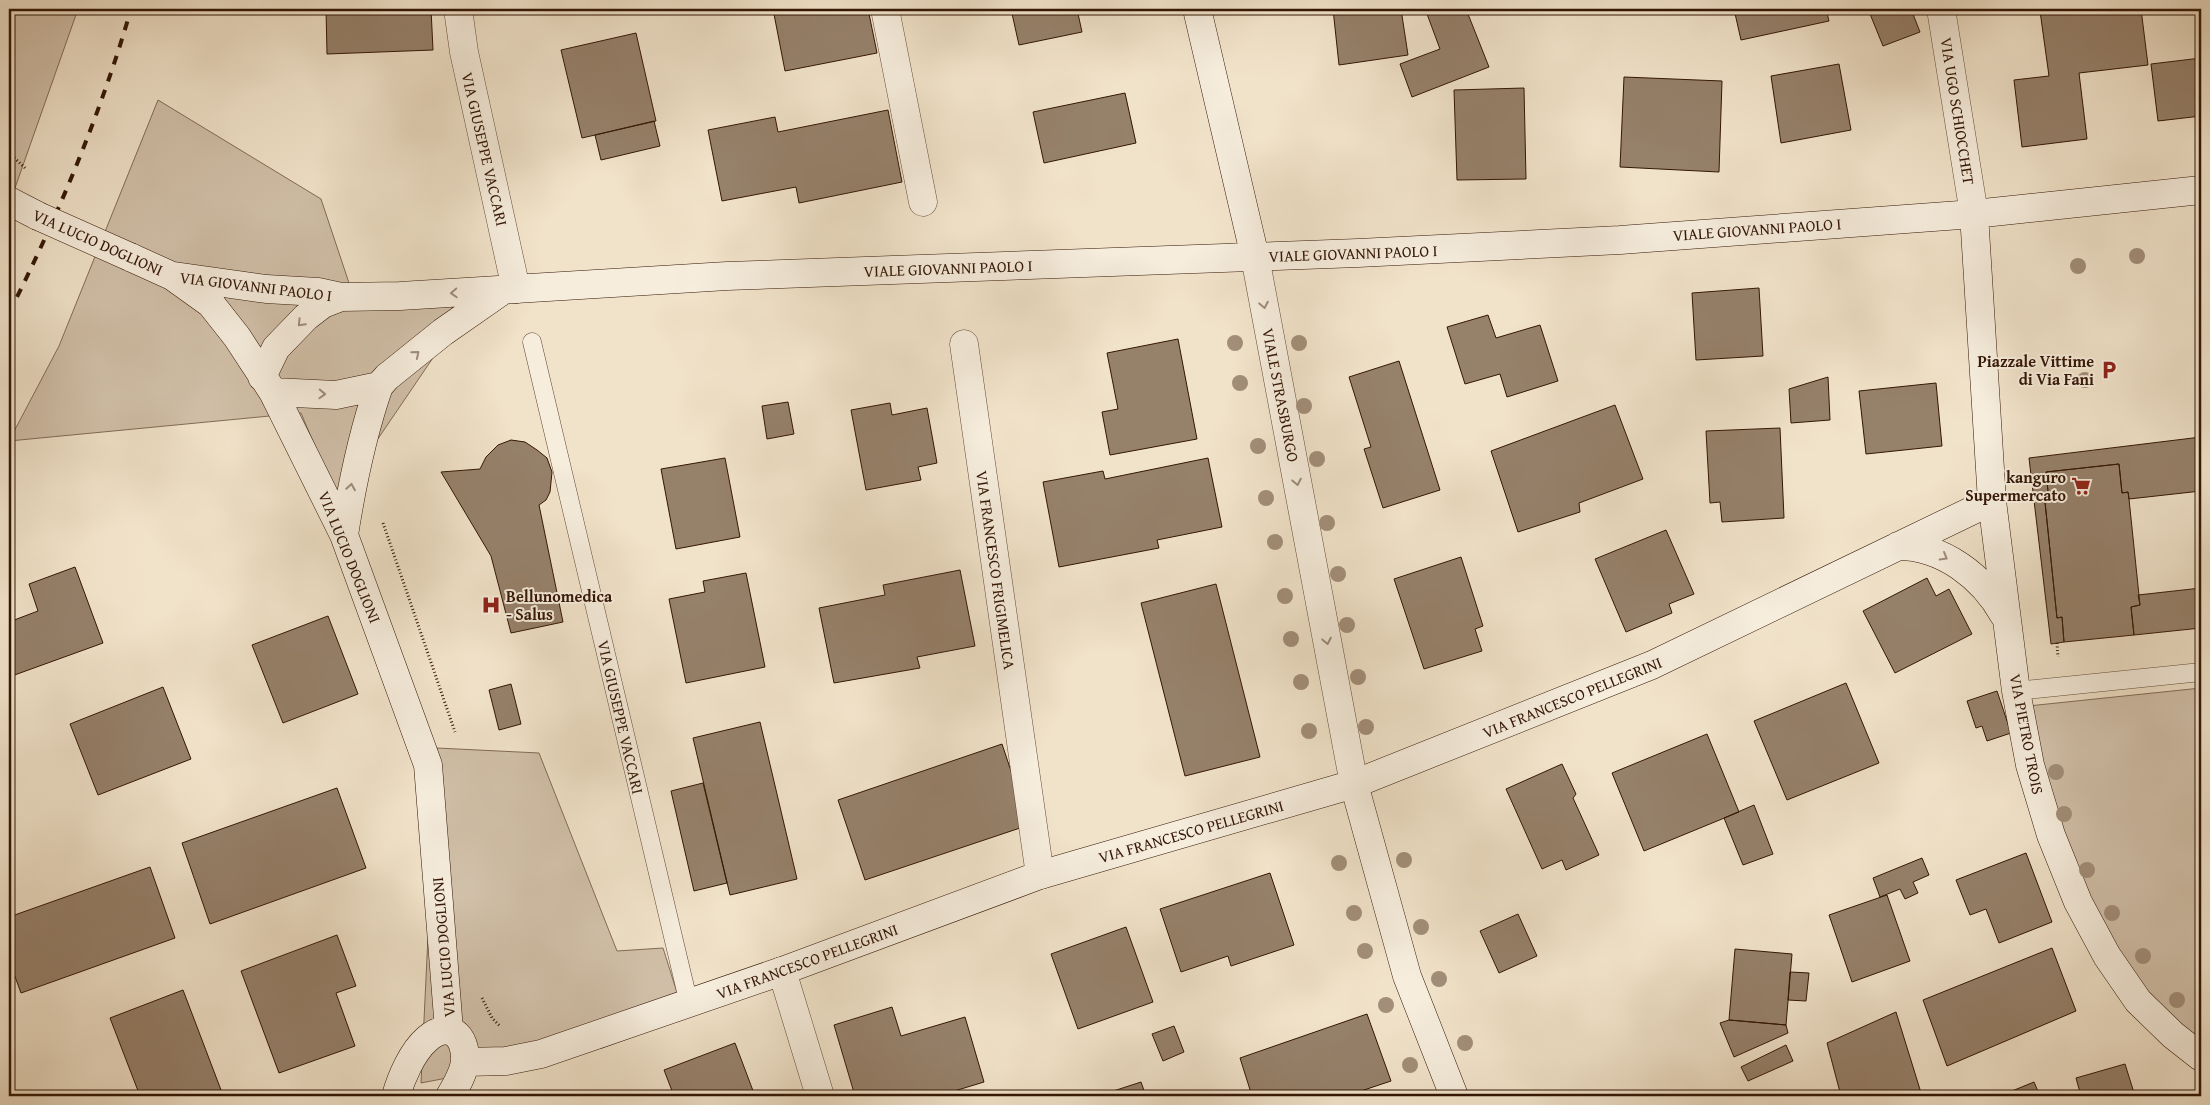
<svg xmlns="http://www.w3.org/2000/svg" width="2210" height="1105" font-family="'Gentium Book Plus',serif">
  <rect width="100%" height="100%" fill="#f1e3ca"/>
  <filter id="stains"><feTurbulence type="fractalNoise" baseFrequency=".004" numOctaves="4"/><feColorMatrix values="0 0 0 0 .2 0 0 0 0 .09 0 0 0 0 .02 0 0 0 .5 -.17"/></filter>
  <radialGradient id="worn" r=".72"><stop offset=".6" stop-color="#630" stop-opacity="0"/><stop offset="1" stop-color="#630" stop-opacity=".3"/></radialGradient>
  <path fill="#d1c0a9" stroke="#826b57" d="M9 9H78L9 205Z
    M158 100 321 199 350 286 523 285 456 324 337 499 301 413 9 441 59 346Z
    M2201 688V1068L2062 892 2028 706Z
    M437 748 539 753 617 951 663 948 685 1018 602 1048 421 1083Z"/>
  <path fill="#96816b" stroke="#331605" d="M326 9H431L433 50 327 54Z
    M773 9H868L877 53 785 71Z
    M1011 9H1077L1082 32 1019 45Z
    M1333 9H1401L1408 55 1339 65Z
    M1440 9H1466L1489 67 1412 97 1400 64 1440 49 1427 14Z
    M1734 9H1826L1829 21 1741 40Z
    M1868 9H1911L1920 32 1883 46Z
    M2002 9H2141L2148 65 2079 73 2087 139 2022 147 2014 80 2049 76 2040 11 2003 14Z
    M636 33 656 121 582 138 561 50Z
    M2201 58V116L2158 121 2151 64Z
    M1839 64 1851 130 1781 143 1771 76Z
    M1624 77 1722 81 1719 172 1620 167Z
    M1524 88 1526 179 1457 180 1454 90Z
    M1125 93 1136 143 1044 163 1033 112Z
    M888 110 902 182 799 203 796 187 722 201 708 130 775 117 778 132Z
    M654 121 660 146 601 160 595 135Z
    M1759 288 1763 356 1696 360 1692 293Z
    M1488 315 1496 338 1540 325 1558 381 1507 397 1500 374 1465 384 1447 327Z
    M1178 339 1197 439 1110 455 1102 412 1118 409 1107 353Z
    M1399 361 1440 490 1383 508 1364 449 1371 447 1349 377Z
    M1828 377 1830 420 1791 423 1789 389Z
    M1936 383 1942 446 1866 454 1859 391Z
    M788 402 794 434 767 439 762 406Z
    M890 403 892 415 927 408 937 463 918 467 921 480 866 490 851 410Z
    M1615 405 1643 479 1579 503 1580 512 1518 532 1491 451Z
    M1780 428 1784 518 1722 522 1720 502 1710 503 1706 431Z
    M2201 437V491L2129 499 2128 492 2122 493 2119 464 2046 472 2049 501 2045 502 2057 618 2062 617 2064 642 2051 644 2029 458Z
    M511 440 525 442 537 450 547 458 552 472 550 492 546 500 539 505 563 622 511 633 491 556 441 472 480 469 486 457 498 445Z
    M725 458 740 537 676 549 661 469Z
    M1208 458 1222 527 1157 540 1159 548 1059 567 1043 482 1103 471 1105 479Z
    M2119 464 2122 493 2128 492 2129 499 2140 605 2131 607 2134 635 2064 642 2062 617 2057 618 2045 502 2049 501 2046 472Z
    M1666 530 1694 594 1669 604 1672 613 1626 632 1595 559Z
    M1461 557 1483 626 1475 629 1482 651 1424 669 1394 579Z
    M75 567 103 643 9 677V622L38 611 29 584Z
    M960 570 975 646 917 657 920 668 834 683 819 608 885 595 883 585Z
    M746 573 765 667 686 683 669 599 705 592 703 581Z
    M1927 578 1936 596 1949 589 1972 634 1895 673 1863 611Z
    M1216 584 1260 757 1185 776 1141 603Z
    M2201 588V628L2134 635 2131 607 2140 605 2138 595Z
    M328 616 358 694 283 723 252 645Z
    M1846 683 1879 763 1787 800 1754 721Z
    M511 684 521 724 499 730 489 690Z
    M163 687 191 759 98 795 70 724Z
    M1997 691 2011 733 1987 741 1982 726 1976 728 1967 701Z
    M760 722 797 879 730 895 693 738Z
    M1707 734 1739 812 1644 851 1612 773Z
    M1002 744 1029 825 865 880 838 800Z
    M1562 764 1576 794 1573 798 1599 855 1566 870 1562 860 1542 869 1506 789Z
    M703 783 727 883 694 891 671 791Z
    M337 788 366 868 210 924 182 843Z
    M1754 805 1773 854 1743 865 1724 818Z
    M9 807 13 820 9 821Z
    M2026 853 2052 922 1999 943 1986 909 1970 915 1956 880Z
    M1922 858 1929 875 1913 882 1918 893 1905 899 1900 889 1880 897 1873 878Z
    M150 867 175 938 21 993 9 960V917Z
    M1270 873 1294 945 1231 966 1228 956 1181 972 1160 909Z
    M1887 895 1910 961 1852 982 1829 915Z
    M1518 914 1537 956 1499 973 1480 931Z
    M1126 927 1153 1002 1078 1029 1051 954Z
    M337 935 356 986 336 993 355 1046 279 1073 241 971Z
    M2052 948 2076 1011 1947 1066 1923 1000Z
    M1735 949 1792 954 1786 1025 1729 1020Z
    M1790 972 1809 973 1806 1001 1788 1000Z
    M183 990 221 1090 205 1096H140L110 1018Z
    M892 1007 901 1036 965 1017 984 1082 938 1096H855L834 1025Z
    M1896 1012 1922 1096H1841L1827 1043Z
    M1367 1014 1391 1081 1346 1096H1252L1240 1058Z
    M1729 1020 1786 1025 1788 1033 1734 1057 1720 1023Z
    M1174 1026 1184 1052 1163 1061 1152 1034Z
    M735 1043 755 1096H674L664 1070Z
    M1786 1045 1793 1061 1748 1081 1741 1067Z
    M2125 1064 2135 1096H2081L2076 1078Z
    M1141 1082 1146 1096H1098Z
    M2034 1082 2040 1096H2013L2012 1091Z"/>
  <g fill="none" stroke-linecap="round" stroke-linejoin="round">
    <g stroke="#624936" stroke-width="19">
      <path id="lane" d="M532 342 689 1004
        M2016 691 2201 672"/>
    </g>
    <g stroke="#624936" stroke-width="29">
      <path id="street" d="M458 9 464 52 516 289
        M885 9 923 202
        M1941 9 1974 214
        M1255 257 1354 784
        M964 344 1040 875
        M782 971 820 1096"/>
    </g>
    <g stroke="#331605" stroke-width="29">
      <path id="secondary" d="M1197 9 1255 257
        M9 201 38 216
        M1974 214 1992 501 2016 691 2030 765 2051 835 2078 902 2107 956 2138 1001 2173 1035 2201 1057
        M130 257 172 276 211 304 237 337 273 392 344 535 428 765 449 1030
        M174 276 266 289 318 292 341 297
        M262 377 276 348 306 317 323 304 341 297 400 296 727 276 1358 253 1620 240 1974 214 2201 190
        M273 392 336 395 379 386 387 377 443 332 502 291
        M344 535C352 484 362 435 379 386
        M1898 546C1943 546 1983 577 2004 615
        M1354 784 1407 976 1454 1096
        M465 1062 506 1061 541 1054 782 971 1040 875 1354 784 1652 665 1992 501
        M396 1096C401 1078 412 1052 427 1039 449 1020 466 1035 465 1061 464 1073 456 1086 450 1096"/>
    </g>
    <path stroke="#331605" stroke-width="3" stroke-dasharray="1 2.5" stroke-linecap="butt" d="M9 153 25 168
      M383 523 455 732
      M2057 643 2058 657
      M482 998 492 1018 500 1026"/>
    <use href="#lane" stroke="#f6eddd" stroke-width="18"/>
    <use href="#street" stroke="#f6eddd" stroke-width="28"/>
    <use href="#secondary" stroke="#f6eddd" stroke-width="28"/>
    <path stroke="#331605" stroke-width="4" stroke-dasharray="9 9" stroke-linecap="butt" d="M9 313C58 216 101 113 131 9"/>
    <g stroke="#331605" stroke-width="29" stroke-linecap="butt">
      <path id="secondary-bridge" d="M38 216 130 257"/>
    </g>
    <use href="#secondary-bridge" stroke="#f6eddd" stroke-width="28"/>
  </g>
  <g fill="#a28e79">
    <circle cx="2137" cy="256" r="8"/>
    <circle cx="2078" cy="266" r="8"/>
    <circle cx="1235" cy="343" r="8"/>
    <circle cx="1299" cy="343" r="8"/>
    <circle cx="2085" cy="380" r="8"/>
    <circle cx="1240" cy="383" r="8"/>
    <circle cx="1304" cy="406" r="8"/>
    <circle cx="1258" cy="446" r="8"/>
    <circle cx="1317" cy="459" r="8"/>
    <circle cx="1266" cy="498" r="8"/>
    <circle cx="1327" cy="523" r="8"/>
    <circle cx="1275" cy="542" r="8"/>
    <circle cx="1338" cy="574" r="8"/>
    <circle cx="1285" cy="596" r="8"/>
    <circle cx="1347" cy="625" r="8"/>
    <circle cx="1291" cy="639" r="8"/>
    <circle cx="1358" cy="677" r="8"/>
    <circle cx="1301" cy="682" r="8"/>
    <circle cx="1366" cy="727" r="8"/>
    <circle cx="1309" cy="731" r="8"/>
    <circle cx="2056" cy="772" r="8"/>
    <circle cx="2064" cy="814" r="8"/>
    <circle cx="1404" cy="860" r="8"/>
    <circle cx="1339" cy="863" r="8"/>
    <circle cx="2087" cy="870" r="8"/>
    <circle cx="1354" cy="913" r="8"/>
    <circle cx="2112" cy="913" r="8"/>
    <circle cx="1421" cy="927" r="8"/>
    <circle cx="1365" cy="951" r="8"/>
    <circle cx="2143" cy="956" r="8"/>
    <circle cx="1439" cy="979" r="8"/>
    <circle cx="2177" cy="1000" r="8"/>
    <circle cx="1386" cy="1005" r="8"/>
    <circle cx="1465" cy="1043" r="8"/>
    <circle cx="1410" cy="1065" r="8"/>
  </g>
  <defs><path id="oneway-chevron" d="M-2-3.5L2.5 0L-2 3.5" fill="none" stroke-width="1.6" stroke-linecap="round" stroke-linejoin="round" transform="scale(1.25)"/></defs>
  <g stroke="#9e8c7c">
    <use href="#oneway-chevron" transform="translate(454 293) rotate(177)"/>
    <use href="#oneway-chevron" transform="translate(1264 305) rotate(79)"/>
    <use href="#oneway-chevron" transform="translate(301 323) rotate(134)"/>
    <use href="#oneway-chevron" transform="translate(416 354) rotate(-40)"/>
    <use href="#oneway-chevron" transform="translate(322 394) rotate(2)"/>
    <use href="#oneway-chevron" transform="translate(1297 482) rotate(79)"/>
    <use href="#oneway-chevron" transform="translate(351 487) rotate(-81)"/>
    <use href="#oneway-chevron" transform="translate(1944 557) rotate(30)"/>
    <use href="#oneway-chevron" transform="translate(1327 641) rotate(79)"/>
  </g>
  <defs>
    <g id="parking-bare" transform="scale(1.5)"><path d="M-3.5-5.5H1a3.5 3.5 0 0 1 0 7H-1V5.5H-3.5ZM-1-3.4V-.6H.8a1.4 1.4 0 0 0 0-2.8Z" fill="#8f2418" stroke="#f6eddd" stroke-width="2.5" paint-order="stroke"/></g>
    <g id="supermarket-bare" transform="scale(1.5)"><path d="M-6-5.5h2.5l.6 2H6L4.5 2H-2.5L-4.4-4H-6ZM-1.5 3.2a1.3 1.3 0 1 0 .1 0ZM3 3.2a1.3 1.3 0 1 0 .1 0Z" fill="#8f2418" stroke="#f6eddd" stroke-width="2.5" paint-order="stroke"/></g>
    <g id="hospital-bare" transform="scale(1.5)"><path d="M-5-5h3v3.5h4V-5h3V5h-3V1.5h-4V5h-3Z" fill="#8f2418" stroke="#f6eddd" stroke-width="2.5" paint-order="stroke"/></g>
  </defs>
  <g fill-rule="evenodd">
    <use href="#parking-bare" x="2109" y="370"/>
    <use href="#supermarket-bare" x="2081" y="486"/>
    <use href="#hospital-bare" x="491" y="605"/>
  </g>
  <g text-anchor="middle" stroke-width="4" stroke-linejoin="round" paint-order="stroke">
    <g font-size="16" fill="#331605" stroke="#f6eddd">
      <text transform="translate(1958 111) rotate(81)" y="6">VIA UGO SCHIOCCHET</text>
      <text transform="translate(485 149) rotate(77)" y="6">VIA GIUSEPPE VACCARI</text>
      <text transform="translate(1757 229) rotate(-4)" y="6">VIALE GIOVANNI PAOLO I</text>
      <text transform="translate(98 242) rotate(24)" y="6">VIA LUCIO DOGLIONI</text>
      <text transform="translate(1353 253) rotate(-2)" y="6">VIALE GIOVANNI PAOLO I</text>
      <text transform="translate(948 268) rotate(-2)" y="6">VIALE GIOVANNI PAOLO I</text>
      <text transform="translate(256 286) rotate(7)" y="6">VIA GIOVANNI PAOLO I</text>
      <text transform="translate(1281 395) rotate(79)" y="6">VIALE STRASBURGO</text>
      <text transform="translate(350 557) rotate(68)" y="6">VIA LUCIO DOGLIONI</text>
      <text transform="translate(996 570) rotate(82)" y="6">VIA FRANCESCO FRIGIMELICA</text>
      <text transform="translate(1572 697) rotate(-22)" y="6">VIA FRANCESCO PELLEGRINI</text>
      <text transform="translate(621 717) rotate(77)" y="6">VIA GIUSEPPE VACCARI</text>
      <text transform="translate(2027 734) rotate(79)" y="6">VIA PIETRO TROIS</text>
      <text transform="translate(1191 831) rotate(-16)" y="6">VIA FRANCESCO PELLEGRINI</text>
      <text transform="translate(443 947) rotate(-95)" y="6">VIA LUCIO DOGLIONI</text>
      <text transform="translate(807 961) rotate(-20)" y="6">VIA FRANCESCO PELLEGRINI</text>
    </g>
    <g font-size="16" font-weight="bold" fill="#331605" stroke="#f6eddd" text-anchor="end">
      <text x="2094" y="367">Piazzale Vittime<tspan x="2094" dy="18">di Via Fani</tspan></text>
      <text x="2066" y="483">kanguro<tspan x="2066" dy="18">Supermercato</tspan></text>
      <text x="506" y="602" text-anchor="start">Bellunomedica<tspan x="506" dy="18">- Salus</tspan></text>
    </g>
  </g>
  <rect width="2210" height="1105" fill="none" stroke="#f1e3ca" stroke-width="30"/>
  <rect x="10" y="10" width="2190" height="1085" fill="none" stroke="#331605" stroke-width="2.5"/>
  <rect x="15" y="15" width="2180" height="1075" fill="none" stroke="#331605"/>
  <rect width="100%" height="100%" filter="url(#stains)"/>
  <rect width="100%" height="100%" fill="url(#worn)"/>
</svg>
